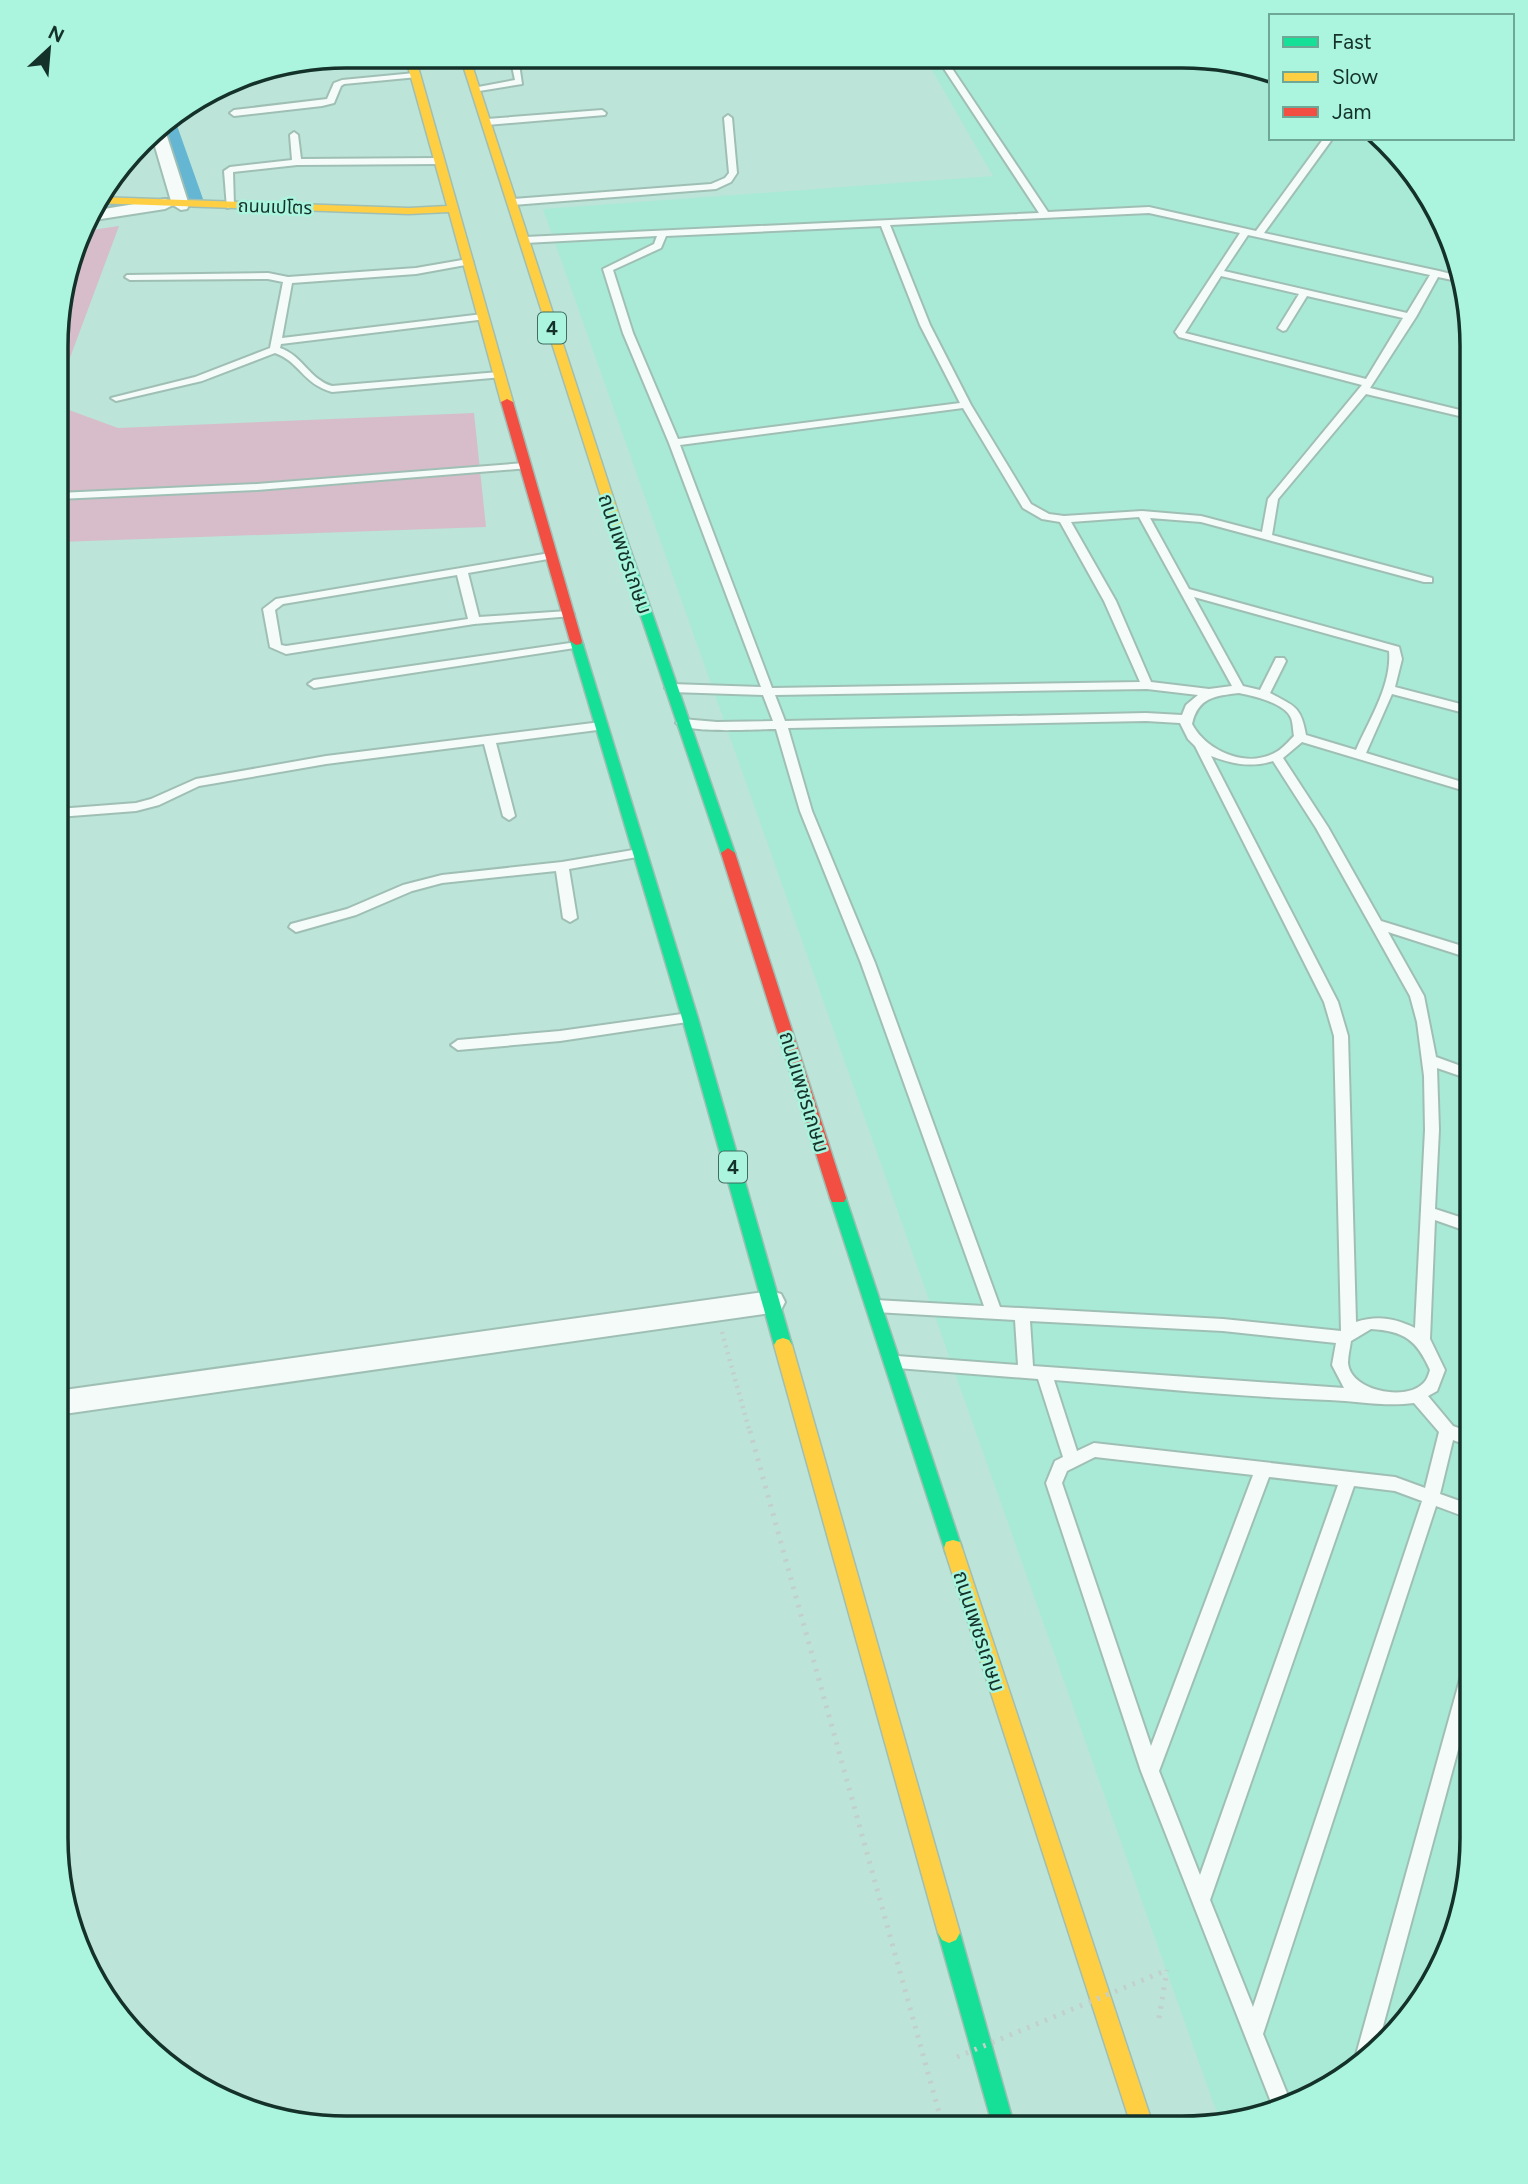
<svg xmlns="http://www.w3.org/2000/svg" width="1528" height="2184" font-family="Figtree,'Noto Sans Thai',sans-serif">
  <rect width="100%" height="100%" fill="#bce4d8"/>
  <path fill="#a9ead6" d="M925 58 1220 59 1271 72V138H1376L1442 218 1472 346 1471 1857 1456 1931 1423 1999 1373 2056 1310 2098 1219 2119 543 209 993 176Z"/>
  <path fill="#d6bdc9" d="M119 226 58 390 59 308 85 231Z
    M58 406 118 428 474 413 486 527 58 542Z"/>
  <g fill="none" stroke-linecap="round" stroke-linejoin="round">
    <path fill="#65b6d2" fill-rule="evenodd" d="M174 117 203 199 200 203 89 219 93 208 182 195 160 125Z"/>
    <g stroke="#9fbfb5" stroke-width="4">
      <path id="lane" d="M510 56 518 57 522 84 473 92V88L515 80Z
        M937 58H945L1048 212 1149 207 1256 231 1324 138H1333L1264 233 1439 271 1455 275 1457 281 1438 277 1416 317 1370 388 1472 413V419L1366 394 1278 499 1272 535 1432 578V582H1424L1201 522 1150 518 1189 589 1399 647 1402 659 1395 687 1472 707V715L1392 694 1366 753 1472 785V793L1302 742 1283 758 1328 827 1381 921 1472 949V959L1388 932 1424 996 1436 1057 1472 1070V1080L1437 1068 1439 1130 1435 1209 1472 1221V1233L1435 1220 1430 1339 1445 1370 1437 1391 1428 1396 1453 1426 1472 1433V1447L1453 1440 1440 1494 1471 1505V1519L1436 1506 1263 2034 1291 2103 1273 2107 1141 1771 1046 1483 1055 1461 1063 1457 1038 1379 897 1368 892 1367 889 1362 892 1357 897 1356 1018 1365 1015 1320 875 1312 870 1310 867 1306 870 1302 875 1300 984 1306 861 963 800 811 776 729C755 729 690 734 676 723L682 719 717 722 773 721 763 695 671 692 665 688 671 684 761 687 669 443 623 333 603 269 654 244 657 236 525 243 520 240 525 237 1039 213ZM1149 213 1240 233 1175 332 1179 337 1362 385 1268 499 1262 532 1201 516 1142 511 1064 516 1049 514 1031 504 971 405 930 325 890 225ZM881 226 920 325 960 403 678 439 633 333 613 270 661 248 666 236ZM1248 235 1430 275 1407 313 1224 271ZM1221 276 1299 294 1278 328 1283 331 1286 330 1307 296 1403 318 1366 379 1185 333ZM963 408 1023 508 1042 519 1060 522 1104 601 1140 682 772 688 680 445ZM1139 517 1232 686 1209 689 1151 682 1116 601 1071 522ZM1194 597 1389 651C1392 685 1369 720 1356 750L1306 735C1301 706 1294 706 1270 693L1286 661 1284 658H1276L1260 690 1243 686ZM1147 689 1198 695 1186 705 1182 715 1146 713 785 721 775 695ZM1239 693C1254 696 1285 703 1291 718 1293 723 1293 731 1294 736 1289 741 1283 748 1278 751 1248 770 1206 751 1192 724 1198 697 1215 696 1239 693ZM1146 721 1180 723 1188 739 1195 746 1324 1002 1334 1036 1341 1331 1223 1319 1000 1307 875 963 812 811 788 728ZM1211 756C1232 764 1251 768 1273 761L1316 828 1410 996 1417 1022 1424 1076 1425 1130 1415 1328C1395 1318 1377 1315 1356 1322L1348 1036 1338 1002ZM1030 1321 1223 1331 1336 1343 1332 1365 1344 1388 1033 1366ZM1371 1329C1404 1331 1417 1340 1430 1370 1429 1373 1428 1377 1426 1380 1411 1403 1350 1392 1348 1363 1348 1356 1350 1348 1351 1341ZM1054 1380C1146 1387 1237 1397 1329 1400 1358 1401 1386 1407 1414 1403L1439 1432 1425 1488 1395 1477 1094 1443 1077 1451ZM1095 1457 1253 1475 1151 1746 1062 1483 1067 1471ZM1269 1477 1338 1485 1200 1875 1159 1771ZM1354 1486 1395 1491 1422 1501 1253 2007 1210 1900Z
        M415 73H418V77L344 84 341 86 334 103 322 106 234 116 230 113 234 110 327 99 334 83 342 80Z
        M602 110 606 113 605 115 487 125 483 122 487 119Z
        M728 115 732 118 737 173 731 182 716 189 513 205 509 202 513 199 711 184 725 178 729 173 724 118Z
        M294 132 298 135 301 159 439 158 443 161 439 164 297 165 233 172 234 206 227 208 224 171 230 167 292 160 290 135Z
        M468 259 473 262 471 264 416 274 292 283 282 338 483 314 488 317 486 319 281 344 280 348C302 355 310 380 332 386L499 372 504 375 503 377 332 392C303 384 299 361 275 353L202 381 116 401 111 398 195 377 270 348 283 282 268 279 130 280 125 277 127 275 268 273 288 277 416 268Z
        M525 463 530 466 529 468 257 490 58 499V493L257 484Z
        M550 553 554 554V558L468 573 479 617 568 611 574 614 572 616 474 624 286 654 270 647 263 609 276 599ZM457 575 468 619 286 646 281 645 275 610 283 604Z
        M577 642 583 645 581 647 314 688 308 684 314 680Z
        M601 722 605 723V729L496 743 515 816 509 820 503 816 484 744 326 764 199 786 159 805 136 811 58 817V809L136 803 151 799 196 779 326 756Z
        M639 849 645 853 643 856 569 869 577 918 570 922 563 918 556 871 442 883 412 891 356 915 296 932 289 927 291 924 347 909 403 885 442 875 562 862Z
        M689 1013 696 1018 694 1021 560 1041 458 1050 451 1045 458 1040 560 1031Z
        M1471 1664V1702L1376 2052 1356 2067 1354 2062 1462 1672 1465 1666Z"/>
    </g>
    <g stroke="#9fbfb5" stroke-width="4">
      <path id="street" d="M163 124 189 205 187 209 181 210 173 205 165 209 88 221 92 211 165 199 171 201 151 133Z
        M771 1291 781 1294 785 1302 781 1310 771 1313 57 1415V1391Z"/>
    </g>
    <g stroke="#9fbfb5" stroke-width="3">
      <path id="fast" d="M619 530 625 534 735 853 733 856H723L721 853 613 534Z
        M576 637 582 641 698 1018 792 1345 789 1350 783 1352 777 1350 774 1345 682 1018 570 641Z
        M838 1192 844 1194 846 1198 962 1548 960 1554 953 1556 946 1554 944 1548 830 1198 832 1194Z
        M949 1923 956 1926 960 1933 1015 2128 993 2127 938 1933 942 1926Z"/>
    </g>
    <g stroke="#9fbfb5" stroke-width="3">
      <path id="slow" d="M405 56H415L513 402 511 404 501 402 449 212 409 214 94 203 98 197 409 208 447 206Z
        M460 56H469L625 534 623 537 619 538 613 534Z
        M783 1338 789 1340 792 1345 960 1933 956 1940 949 1943 942 1940 938 1933 774 1345 777 1340Z
        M953 1540 960 1542 962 1548 1154 2128H1132L944 1548 946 1542Z"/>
    </g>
    <g stroke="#9fbfb5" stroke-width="3">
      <path id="jam" d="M507 399 513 402 582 641 581 644 576 645 570 641 501 402Z
        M728 848 735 853 846 1198 844 1202H832L830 1198 721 853Z"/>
    </g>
    <path stroke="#c2cfca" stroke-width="4.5" stroke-dasharray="2 5" stroke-linecap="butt" d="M722 1332 750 1433"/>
    <path stroke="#c2cfca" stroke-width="5" stroke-dasharray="2.5 7" stroke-linecap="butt" d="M750 1431 943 2127
      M1159 2018 1167 1970"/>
    <use href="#lane" fill="#f5fbf9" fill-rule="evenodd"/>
    <use href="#street" fill="#f5fbf9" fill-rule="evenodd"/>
    <use href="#fast" fill="#16e098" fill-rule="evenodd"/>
    <use href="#slow" fill="#ffcf43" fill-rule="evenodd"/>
    <use href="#jam" fill="#f24e42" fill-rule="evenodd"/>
    <path stroke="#c2cfca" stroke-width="5" stroke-dasharray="2.5 7" stroke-linecap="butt" d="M957 2057 1167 1970"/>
  </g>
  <g text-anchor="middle" stroke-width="5" stroke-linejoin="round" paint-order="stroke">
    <g font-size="18" fill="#14322a" stroke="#abf5de">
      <text transform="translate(275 207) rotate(2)" y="6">ถนนเปโตร</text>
    </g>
    <g fill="#abf5de" stroke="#416c60" stroke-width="2">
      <rect x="538" y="312.5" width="28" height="31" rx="5"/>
      <rect x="719" y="1151.5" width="28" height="31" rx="5"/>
    </g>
    <g font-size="19" font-weight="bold" fill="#14322a">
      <text x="552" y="335">4</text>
      <text x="733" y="1174">4</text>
    </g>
    <g font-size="21" fill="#14322a" stroke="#abf5de">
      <text transform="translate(625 554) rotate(71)" y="7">ถนนเพชรเกษม</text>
      <text transform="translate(804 1092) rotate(73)" y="7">ถนนเพชรเกษม</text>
      <text transform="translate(979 1631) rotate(72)" y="7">ถนนเพชรเกษม</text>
    </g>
  </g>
  <path d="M0 0H1528V2184H0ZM346 68H1182A278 278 0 0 1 1460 346V1838A278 278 0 0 1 1182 2116H346A278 278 0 0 1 68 1838V346A278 278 0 0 1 346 68Z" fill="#abf5de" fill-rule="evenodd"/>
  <path fill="none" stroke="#14322a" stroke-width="3.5" d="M346 68H1182A278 278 0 0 1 1460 346V1838A278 278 0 0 1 1182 2116H346A278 278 0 0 1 68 1838V346A278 278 0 0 1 346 68Z"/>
  <rect x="1269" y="14" width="245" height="126" fill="#abf5de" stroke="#6fa796" stroke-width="2"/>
  <rect x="1283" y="37" width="35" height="10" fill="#16e098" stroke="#6fa796" stroke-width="2"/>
  <text x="1332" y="49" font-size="21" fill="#14322a">Fast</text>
  <rect x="1283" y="72" width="35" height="10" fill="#ffcf43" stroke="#6fa796" stroke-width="2"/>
  <text x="1332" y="84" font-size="21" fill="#14322a">Slow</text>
  <rect x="1283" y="107" width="35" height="10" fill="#f24e42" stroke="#6fa796" stroke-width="2"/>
  <text x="1332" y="119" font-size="21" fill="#14322a">Jam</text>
  <g transform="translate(49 49) rotate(26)" stroke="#abf5de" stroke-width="5" paint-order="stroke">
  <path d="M0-5L12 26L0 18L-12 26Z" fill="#14322a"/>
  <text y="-10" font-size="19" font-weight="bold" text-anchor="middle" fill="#14322a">N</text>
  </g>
</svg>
